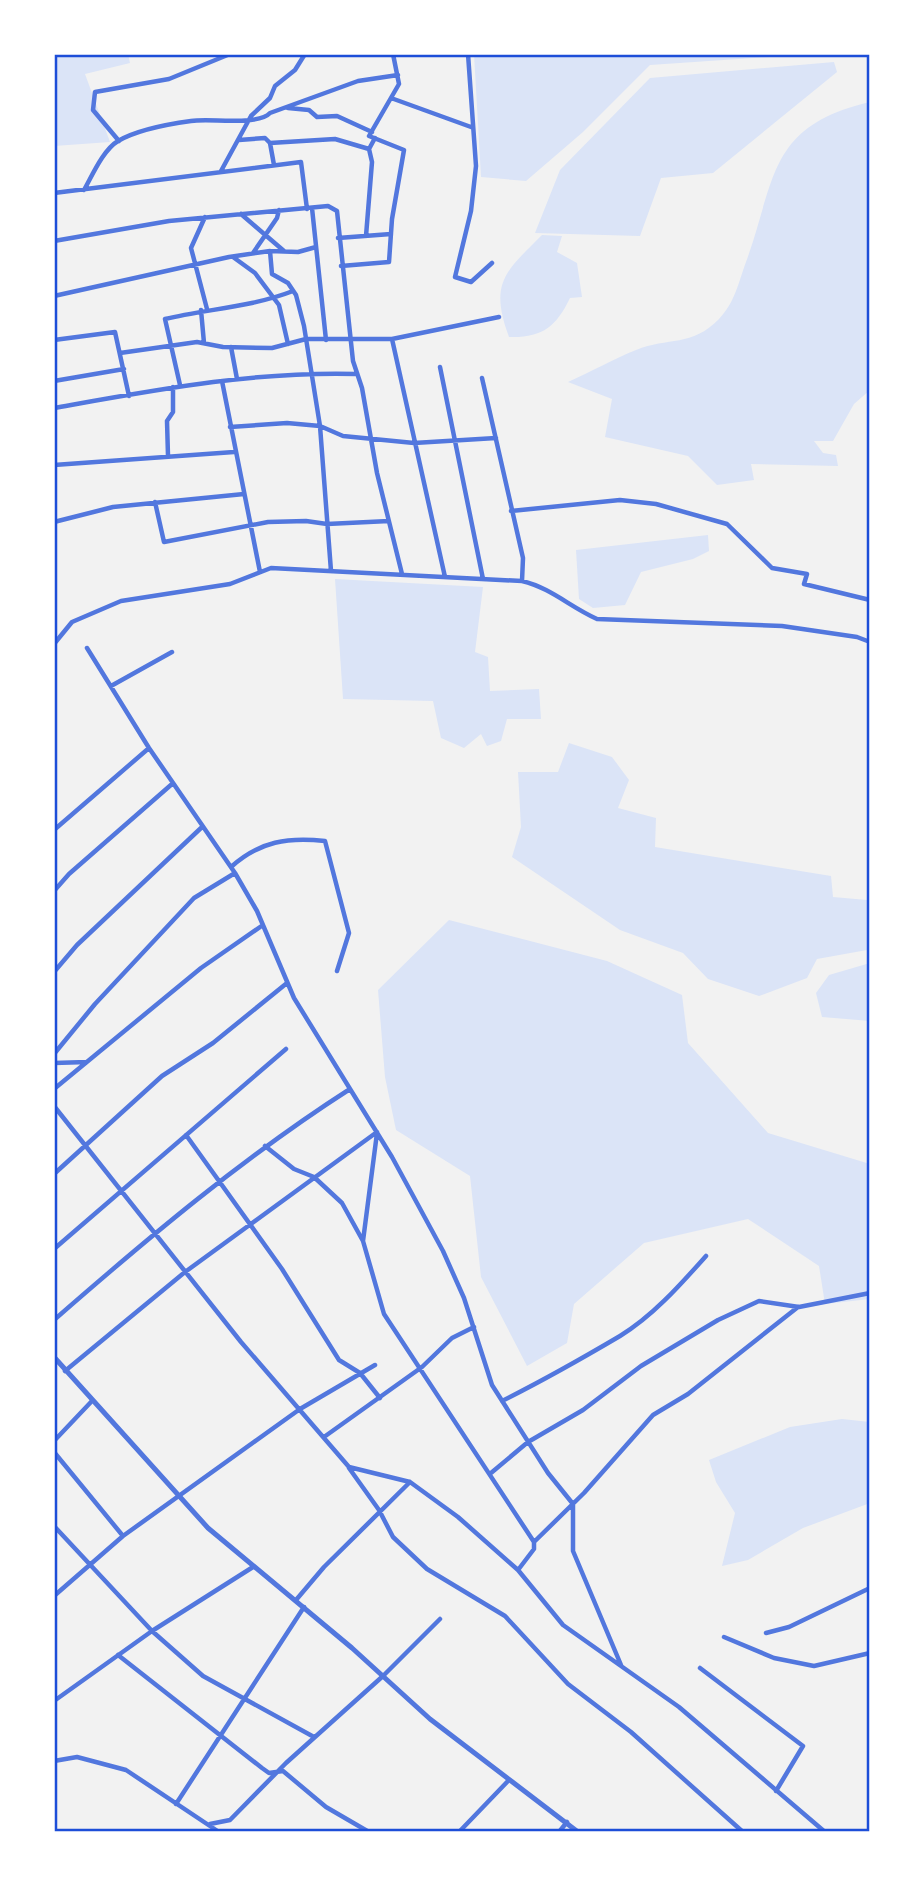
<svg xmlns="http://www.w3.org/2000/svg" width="924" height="1886" font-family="'Roboto Condensed',sans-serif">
  <rect width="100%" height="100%" fill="#f2f2f2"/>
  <path fill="#dbe4f7" d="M54 54H128L130 63 85 74 110 142 54 146Z
    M474 54H812L650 65 583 132 526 181 481 177Z
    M834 62 837 72 713 173 661 178 640 236 535 233 560 170 650 78Z
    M870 102V390L854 404 833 441H814L823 453 836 455 838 466 751 464 754 480 717 485 688 456 605 437 612 399 568 382C591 372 613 359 636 350 668 337 692 347 719 319 735 302 738 284 746 262 776 180 767 126 870 102Z
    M542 235 562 236 557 252 577 263 582 297 570 298C556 327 542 338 509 337 489 283 505 272 542 235Z
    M708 535 709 551 693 559 641 572 625 605 593 608 579 599 576 550Z
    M335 579 483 587 475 652 488 657 490 691 539 689 541 719H507L501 741 487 746 481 734 464 748 441 738 433 701 343 699Z
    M569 743 612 757 629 780 618 808 656 818 655 847 831 876 833 897 867 900V950L817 959 807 978 759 996 708 979 683 953 620 930 512 857 521 827 518 772H558Z
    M449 920 607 961 682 995 688 1043 768 1133 870 1164V1299L825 1304 819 1266 748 1219 644 1243 574 1304 567 1343 527 1366 481 1277 470 1176 396 1130 385 1077 378 990Z
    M870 963V1021L822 1017 816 993 829 975Z
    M842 1419 870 1422V1503L803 1528 748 1560 722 1566 735 1513 716 1482 709 1460 790 1427Z"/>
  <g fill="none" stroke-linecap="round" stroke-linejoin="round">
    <path stroke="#5277de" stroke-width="4.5" d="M468 54 476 166 471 211 455 277 471 282 492 263
      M391 98 471 127
      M288 108 309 110 317 117 337 116 372 132
      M239 140 265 138 270 143 335 139 369 149
      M119 141 93 110 95 92 169 79 230 54
      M270 143 274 165
      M221 171 251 116 270 98 275 86 295 70 305 54
      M84 190C92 176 103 150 118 141 137 130 169 124 191 121 210 118 258 126 270 113L358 81 398 75
      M54 193 301 162 307 209
      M312 208 326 340
      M241 214 284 251
      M205 217 191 248 207 309
      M366 236 372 162 369 149 375 138
      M338 238 391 234
      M54 241 169 221 328 206 337 211 353 361 362 388 377 473 402 574
      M270 251 272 274 288 283 296 295 304 326 320 426 331 571
      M253 253 277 218 279 210
      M233 257 255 273 279 305 288 344
      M341 266 389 262 392 219 404 150 369 136 399 84 393 54
      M54 296 229 257 270 251 298 252 316 247
      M201 310 204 343
      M392 339 445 577
      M54 340 115 332 129 396
      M231 347 237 379
      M120 353 197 342 223 347 272 348 306 339H392L499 317
      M440 367 483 579
      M482 378 523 558 522 581
      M54 381 124 369
      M222 381 260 572
      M180 385 165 319C207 309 252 307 293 291
      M54 408C155 390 254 371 357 374
      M230 427 287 423 320 426 343 436 414 443 496 438
      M168 456 167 421 173 412V387
      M54 465 234 452
      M155 502 164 542 268 522 306 521 327 524 389 521
      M511 511 620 500 656 504 727 524 772 568 807 574 804 584 870 600
      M54 522 113 507 244 494
      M54 644 72 622 121 601 230 584 271 568 522 581C551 588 570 607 597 619L782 626 857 637 870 642
      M111 686 172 652
      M54 830 149 748
      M231 867C260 841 288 837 325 841L349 933 337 971
      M235 873 257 911 294 998 392 1157 443 1251 464 1298 492 1385 548 1473 573 1504V1551L621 1665
      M54 891 69 874 172 784
      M54 972 77 945 201 828
      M54 1054 95 1004 194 898 235 873 149 748 87 648
      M54 1063 87 1062
      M54 1089 201 968 263 925
      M54 1106 241 1342 349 1467 410 1482 458 1517 518 1570 563 1625 679 1707 825 1832
      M186 1135 282 1269 339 1360 360 1373 380 1398
      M265 1146 294 1169 314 1177 342 1203 363 1241 384 1314 534 1542V1549L518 1570
      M54 1174 162 1076 213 1043 287 983
      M363 1241 377 1133
      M54 1249 286 1049
      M54 1320C149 1237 244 1157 350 1089
      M65 1371 185 1272 377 1132
      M502 1401C542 1381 581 1359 620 1336 653 1316 681 1284 706 1256
      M324 1437 422 1367 452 1338 474 1327
      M54 1441 91 1402
      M54 1452 123 1536
      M349 1468 379 1510 393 1537 427 1569 505 1616 568 1684 631 1732 743 1832
      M491 1473 528 1442 583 1410 641 1366 718 1320 759 1301 799 1307 870 1293
      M54 1526 152 1631 203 1676 314 1737
      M534 1542 584 1493 653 1415 688 1394 798 1307
      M54 1596 123 1536 300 1409 375 1365
      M296 1600 324 1567 410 1482
      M766 1633 789 1627 870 1588
      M724 1637 774 1658 814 1666 870 1653
      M118 1655 262 1768 269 1773 283 1771 326 1807 369 1832
      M700 1668 803 1746 776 1791
      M54 1701 152 1631 253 1567
      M54 1761 77 1757 126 1770 219 1832
      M176 1804 304 1607
      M210 1824 230 1820 286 1763 383 1676 440 1619
      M459 1832 508 1781
      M559 1832 567 1822"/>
    <path stroke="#5277de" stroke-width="5" d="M54 1357 208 1528 352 1648 430 1719 578 1832"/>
  </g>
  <rect width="924" height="1886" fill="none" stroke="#ffffff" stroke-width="112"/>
  <rect x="56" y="56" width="812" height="1774" fill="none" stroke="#1d4ed8" stroke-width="2.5"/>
</svg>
